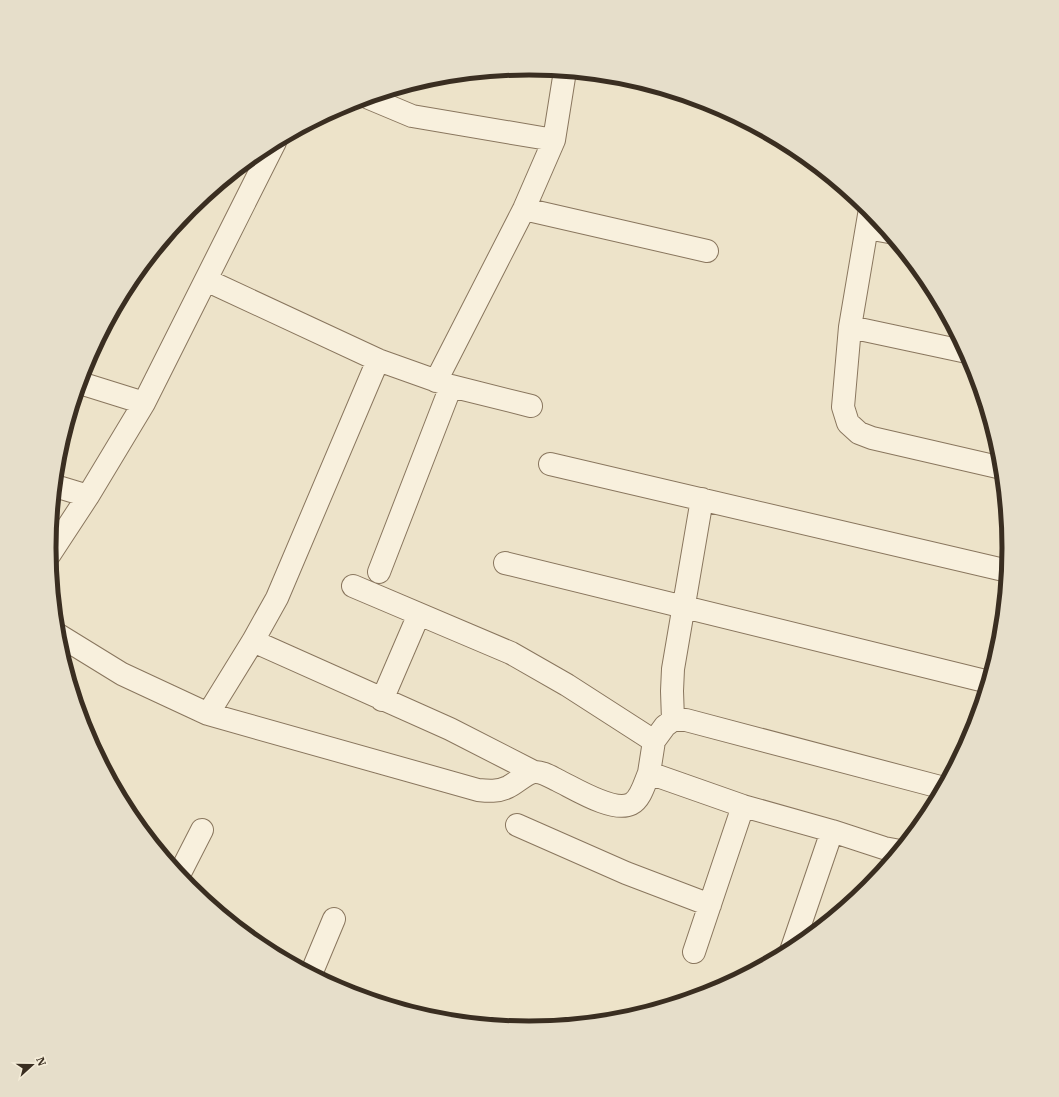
<svg xmlns="http://www.w3.org/2000/svg" width="1059" height="1097" font-family="'IBM Plex Serif',serif">
  <rect width="100%" height="100%" fill="#ede3c9"/>
  <g fill="none" stroke-linecap="round" stroke-linejoin="round">
    <g stroke="#89765e" stroke-width="24">
      <path id="minor" d="M369 98 412 116 554 140
        M524 209 707 251
        M870 209 850 327 843 407 848 423 859 433 872 438 1002 468
        M867 228 889 232
        M206 280 378 360 451 386 531 406
        M850 327 967 352
        M436 381 524 209 554 140 565 71
        M80 383 144 403
        M550 464 1008 571
        M55 486 88 496
        M50 554 88 496 144 403 275 142
        M505 563 989 682
        M379 572 451 386
        M353 586 511 653 567 685 654 741
        M57 634 122 674 208 714 478 790C488 791 498 792 508 787 515 784 526 773 534 772 541 771 551 777 557 780 574 788 613 813 631 804 641 799 645 782 649 773L743 806 832 831 884 848 900 851
        M253 641 450 729 534 772
        M382 700 419 614
        M208 714 253 641 277 598 378 360
        M673 720 672 691 673 669 702 499
        M649 773 654 741 665 726 673 720H686L944 788
        M517 825 626 873 710 905
        M179 875 202 830
        M791 951 832 831
        M694 952 743 806
        M311 974 334 919"/>
    </g>
    <use href="#minor" stroke="#f8f0dd" stroke-width="22"/>
  </g>
  <path d="M0 0H1059V1097H0ZM56 548a473 473 0 1 1 946 0a473 473 0 1 1-946 0Z" fill="#e6deca" fill-rule="evenodd"/>
  <path fill="none" stroke="#3a2e21" stroke-width="5" d="M56 548a473 473 0 1 1 946 0a473 473 0 1 1-946 0Z"/>
  <g transform="translate(32 1065) rotate(69)" stroke="#f5edd9" stroke-width="3" paint-order="stroke">
  <path d="M0-3L7 15L0 10L-7 15Z" fill="#3a2e21"/>
  <text y="-6" font-size="11" font-weight="bold" text-anchor="middle" fill="#3a2e21">N</text>
  </g>
</svg>
